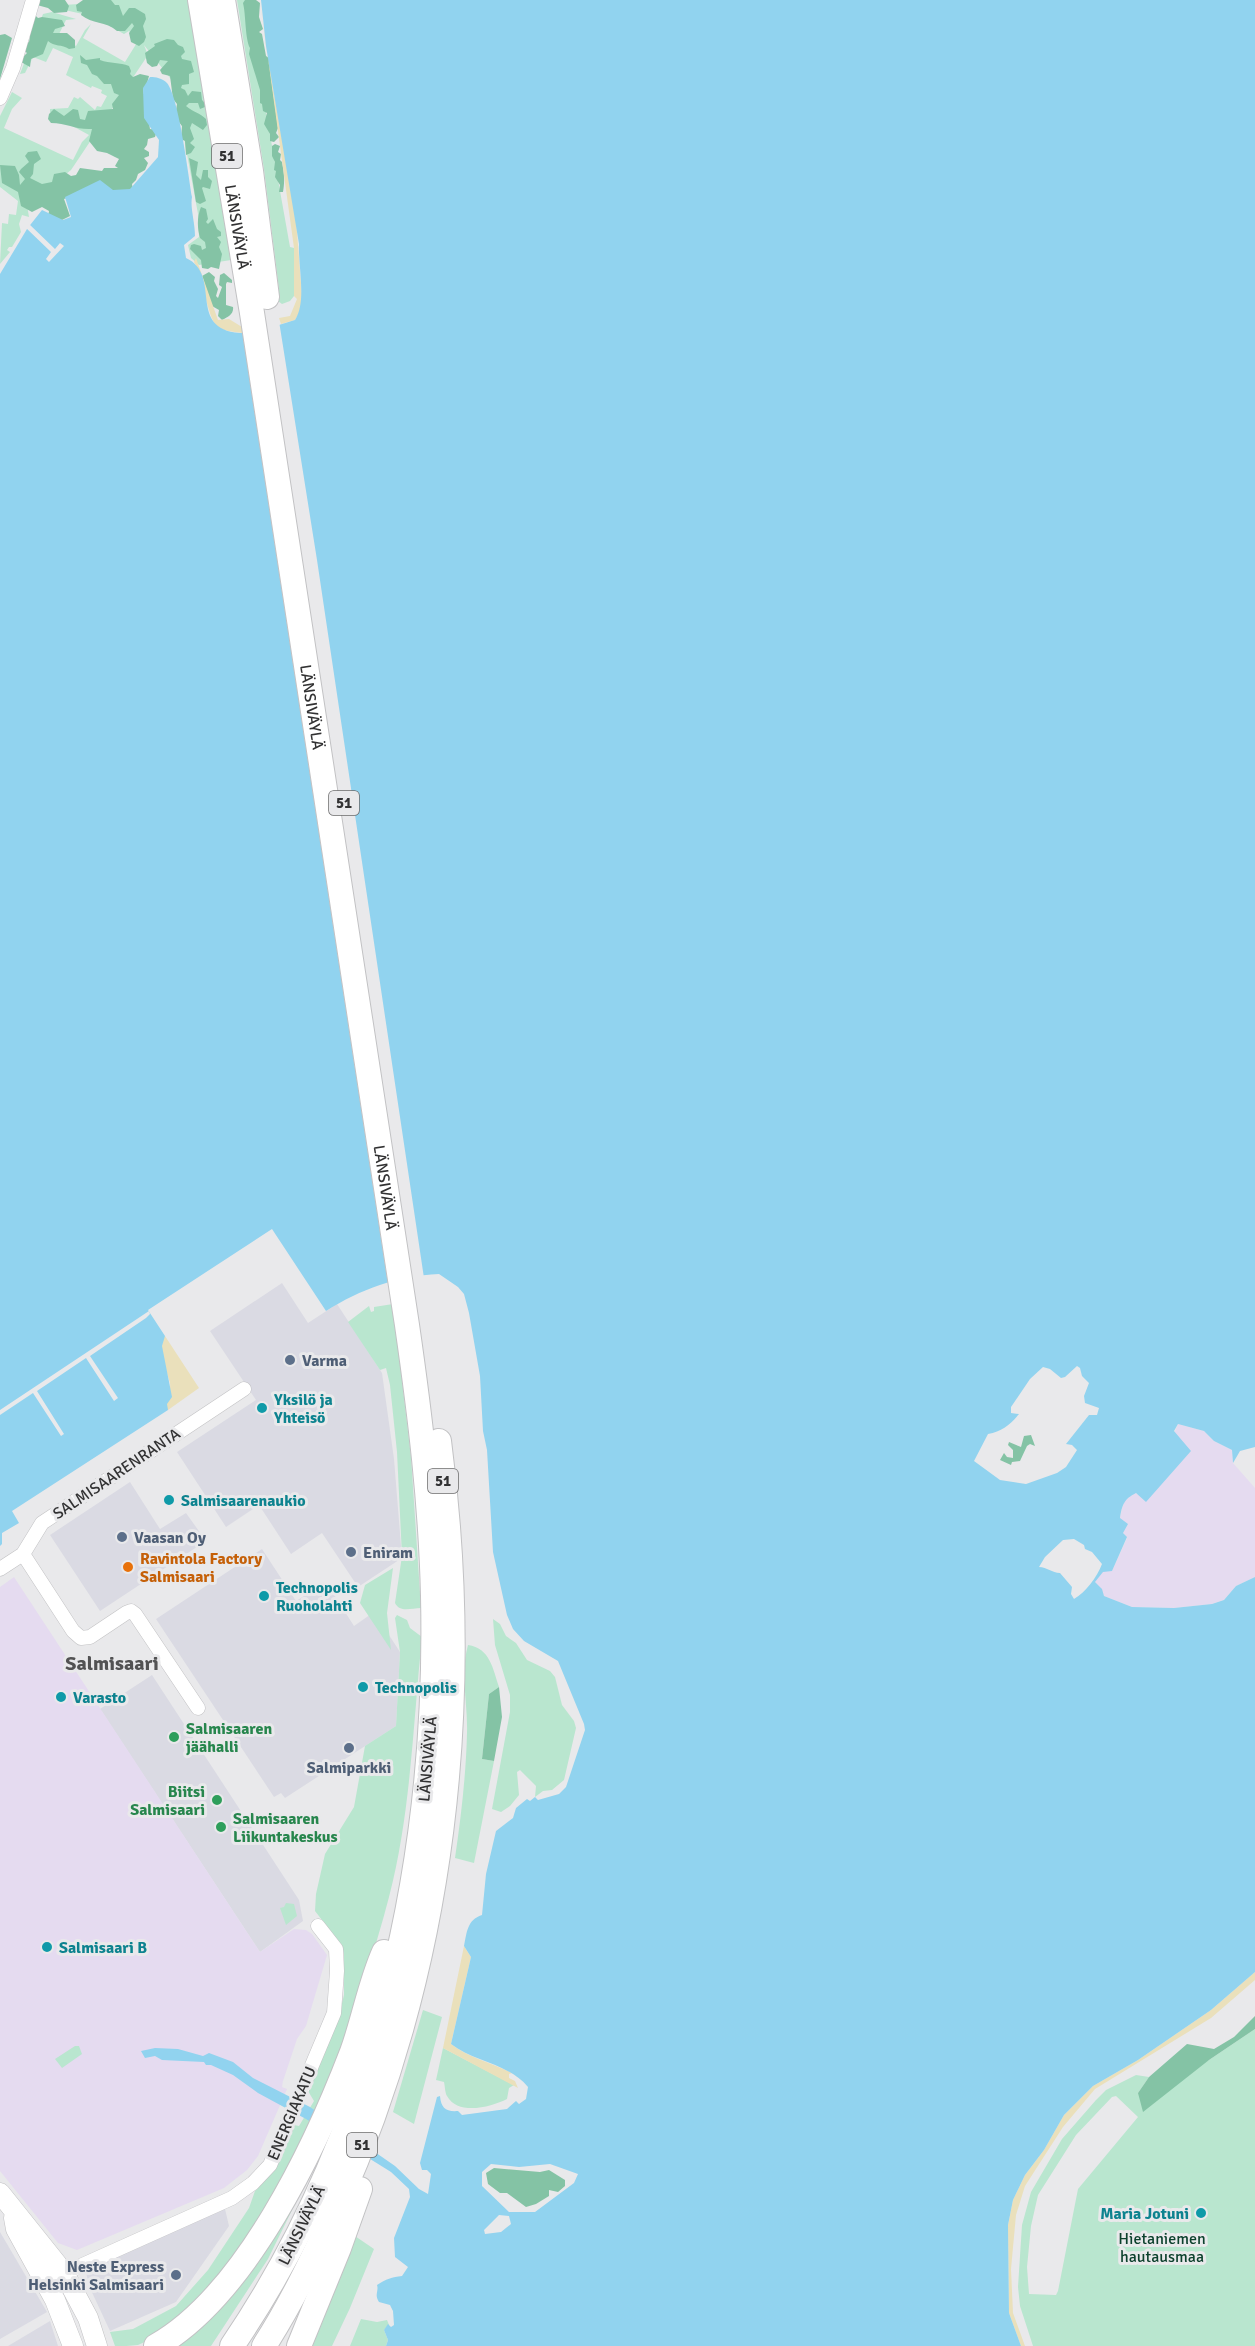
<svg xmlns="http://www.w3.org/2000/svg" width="1255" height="2346" font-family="Signika,sans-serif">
  <rect width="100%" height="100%" fill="#e9e9eb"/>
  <path fill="#dadae3" d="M282 1283 308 1323 337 1304 382 1373 394 1459 402 1558 358 1587 322 1533 291 1554 259 1505 226 1527 177 1452 256 1400 210 1331Z
    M130 1482 160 1529 186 1513 206 1541 100 1611 50 1535Z
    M262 1549 296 1601 326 1582 354 1626 374 1612 400 1652 396 1726 285 1798 281 1793 274 1797 156 1619Z
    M152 1675 299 1900 303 1921 260 1952 100 1709Z
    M225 2209 229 2226 176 2302 110 2331 89 2286 86 2272 94 2265Z
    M0 2232 47 2312 0 2339Z
    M50 2321 58 2346H8Z"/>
  <path fill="#e5dbf0" d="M1178 1424 1204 1431 1214 1441 1232 1450 1233 1463 1255 1488V1577L1236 1586 1224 1600 1212 1604 1174 1608 1132 1607 1104 1596 1095 1582 1103 1571H1112L1127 1538 1123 1533 1120 1518 1123 1504 1127 1497 1136 1493 1146 1501Z
    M14 1577 260 1952 294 1929 306 1930 312 1934 327 1955 306 2026 297 2039 283 2081 282 2087 287 2089 258 2156 247 2170 224 2188 77 2250 58 2243 0 2171V1587Z"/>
  <path fill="#b9e6cf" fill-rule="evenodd" d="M93 0H188L231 260 199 265 191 258 188 245 199 237 198 214 174 83 144 45 148 55 71 170 27 205 29 217 22 215 19 224 21 232 12 247H9L7 250 10 252 0 264 2 223 8 224 9 214 16 215 18 201 0 187V116L12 92 22 98 12 109 4 128 73 160 82 142 89 135 56 117 50 112V109L68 108 74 97 78 99 80 97 95 110 97 106 101 107 107 96 101 93 102 90 92 86 91 88 66 75 73 57 53 48 46 62 33 57 25 73 20 74 43 14 52 12 76 19 66 20 59 34 76 46 85 30 91 24 83 38 125 62 138 41 129 31 124 34 92 16 60 9 63 5 79 4Z
    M237 0H246L290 247 294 248V296L290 301 282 304 278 301 279 289 264 169Z
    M393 1304 411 1457 421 1608C411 1608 400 1613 395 1603L402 1556 397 1452 390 1385 386 1368 380 1370 348 1322 369 1306 371 1312 374 1311V1307Z
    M393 1568 387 1613 391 1650 360 1603 365 1585Z
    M397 1615 407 1620 410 1628 422 1637C413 1723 411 1813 389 1897 382 1925 373 1952 365 1980 356 2010 348 2041 335 2070 300 2149 221 2312 138 2345 131 2346 122 2346 115 2346L110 2332 133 2329 176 2306 208 2270 249 2208 255 2191 271 2174 294 2125 299 2126 314 2101 308 2091 339 2015 344 1995V1954L342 1946 315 1911 316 1894 325 1854 354 1807 365 1746 396 1726 400 1652 395 1618Z
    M493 1619 500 1624 506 1636 516 1643 527 1660 550 1671 555 1677 562 1705 574 1721 576 1728 564 1780 552 1790 543 1791 535 1797 536 1786 520 1770 517 1772 519 1795 510 1806 501 1812 492 1809 510 1712V1695L495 1645Z
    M468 1645C490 1648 493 1669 499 1687L489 1694 482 1759 494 1761 474 1863 455 1858C461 1817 466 1775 467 1733 468 1705 460 1673 468 1645Z
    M286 1903 294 1904 297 1916 286 1925 280 1908 284 1907Z
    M423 2010 442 2017 414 2124 393 2112Z
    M1255 2029V2346H1033L1020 2306 1018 2287 1022 2225 1031 2192 1062 2139 1096 2100 1106 2090 1136 2075 1149 2077 1138 2093 1209 2060ZM1116 2096 1138 2117 1078 2189 1058 2291 1056 2295 1029 2294 1027 2267 1031 2226 1038 2195 1076 2135 1112 2097Z
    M75 2046H79L82 2054 62 2068 55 2059Z
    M443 2048 514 2085 509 2088 507 2099C491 2107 458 2116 447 2096 445 2093 445 2086 444 2082L436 2080Z
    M322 2149 268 2259 211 2346H173Z
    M352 2234 374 2249 350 2308 332 2346H307Z
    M361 2319 377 2322 387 2320 389 2325 384 2330 388 2340 386 2346H350Z"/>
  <path fill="#84c3a5" d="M38 0H65L69 6 67 12 54 13 48 8 37 5Z
    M83 0H111L115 5H119L123 16 129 8H135L145 14 146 19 143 26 146 37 144 42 139 46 131 42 129 33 134 26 132 23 125 31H117C106 21 92 24 81 15L82 12 77 11 76 5Z
    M245 0H256L260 3 259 17 263 29 259 32 262 34 266 56 269 58C271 82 275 104 278 128L276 133 279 137 274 142 270 141V134L264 124 267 113 263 111 262 104 260 103V90L249 54 250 48C245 39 246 15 243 3Z
    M35 15 38 18 42 17 62 20 65 26 55 29 53 33H67L75 40V48L69 49C62 44 54 47 48 41L43 54 31 59 30 67 21 62 23 57 27 53 22 49 24 44 29 42 30 37 27 33Z
    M5 34 12 38 0 79V35Z
    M167 39 174 40 178 45 183 47 185 52 181 56 182 59 191 61 194 72 189 74V84L182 85 181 88 185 90 188 96 192 91 201 92 202 100 205 103V107L200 109 198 103H189L186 106C193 112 200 113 206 119L207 125 203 130 192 123 190 128 194 139 190 143 195 147 191 153 186 155 185 141 181 139 182 126 175 117 177 104 173 99 170 76 162 74 160 70 168 61 160 60 157 66 152 67 147 63 145 53 155 46 154 44Z
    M80 55 86 60 100 58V60C110 64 120 62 129 66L131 71 130 74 133 77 140 74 149 76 146 87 143 89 150 129 157 130 155 137 148 139 147 145 144 149 149 152V156L144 158 148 163 145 170 138 174 136 180 132 184 133 191 75 195 64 199 70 216 62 220 48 218 49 211 42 207 32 212 21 206 18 192 2 183 0 165 15 166 19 175 20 185 25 179 19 172 21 169 29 162 25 156 28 152 37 151 41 159 34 164 33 174 30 178 42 184 52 182 54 174 65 172 71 176 76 175 80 168 102 171 104 168H118L115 166 119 159 107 153 97 151 89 141 92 129C76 130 67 123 51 123L48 119 49 114 54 109 64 116 73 109 78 110 80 119 85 120 88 111 113 109 112 104 119 95 114 93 111 84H104L97 76 92 74 87 65 81 63Z
    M275 144 280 146 278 152 281 154 280 160 282 162C284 173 285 181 283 192H279L280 185 275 177 276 171 274 170 275 162 272 156V146Z
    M189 158 198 162 196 175 201 180 203 170H208V177L212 181 210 189 203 187 202 188 206 201 200 204 196 202Z
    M201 207 206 209 208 219 206 222 208 224 213 219 217 229 221 232V236L217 237 221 242 219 247 222 254 219 269 211 267 208 269 202 268 201 260 190 249 191 245 194 244 201 246 202 250 206 248 205 242 200 238C197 227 197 217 201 207Z
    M209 272 215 277 214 281 218 289 216 296 218 298 222 287 219 285 220 275 224 273 232 280V283L227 282 226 284V305L233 307C234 314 228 317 222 320L218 316 219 310 212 306 202 276Z
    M1031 1435 1035 1446 1030 1444 1027 1446 1020 1461 1012 1462 1011 1465 1000 1460 1004 1453 1007 1457 1013 1458V1450L1008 1445 1009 1442 1021 1447 1024 1436Z
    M499 1687 502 1717 494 1761 482 1759 489 1694Z
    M1255 2016V2029L1209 2060 1143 2112 1138 2093 1149 2077 1187 2044 1214 2049 1234 2037Z
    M494 2168 540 2172 549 2170 565 2180V2186L558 2192 549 2190V2196L536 2204 526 2207 507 2193H500L488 2184 486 2173Z"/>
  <path fill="#eae0bb" d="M260 0 266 46 296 220 302 295 301 310 295 320 281 324 279 318 290 316 297 299 294 296V248Z
    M196 258 218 320 229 319 242 327V333C235 332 225 331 219 328 207 321 204 278 194 262Z
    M165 1336 199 1388 168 1410 166 1408C167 1400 171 1390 170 1383 167 1371 157 1348 165 1336Z
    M464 1946 471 1957 451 2044C469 2058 492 2063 512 2073L509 2074V2078L515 2081 518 2088 443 2048Z
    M1255 1972V1980L1211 2018 1095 2089 1063 2127 1025 2186 1016 2215 1011 2269 1013 2313 1025 2346H1021L1009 2313 1008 2225 1013 2200 1025 2175 1044 2150 1064 2115 1093 2086 1138 2060 1211 2010Z"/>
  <path fill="#91d3ef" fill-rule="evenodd" d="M261 0H1255V1447L1240 1451 1233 1463 1232 1450 1214 1441 1204 1431 1178 1424 1174 1431 1191 1451 1146 1502 1136 1493C1124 1499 1122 1505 1120 1518L1128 1524 1123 1533 1127 1537 1112 1571 1103 1572 1095 1582 1102 1589 1104 1596 1132 1607 1174 1608 1212 1604 1224 1600 1236 1586 1255 1577V1972L1211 2010 1138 2060 1093 2086 1064 2115 1044 2150 1025 2175 1013 2200 1008 2225 1009 2313 1021 2346H386L388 2340 384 2330 388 2324 391 2327 394 2325 393 2311 390 2305 379 2302C374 2295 379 2291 377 2285 386 2279 392 2277 402 2276L408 2267 395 2257 394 2238 410 2197 409 2189 391 2172 306 2119 258 2093 233 2075 211 2065H206L204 2062 162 2060 155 2056 145 2058 141 2051 155 2048 178 2049 203 2056 209 2053 233 2062 253 2078 310 2107 395 2166 419 2189 428 2194 431 2174 427 2170H422L420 2163 437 2097 440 2096C441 2108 446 2112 458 2111L462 2115 507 2109 516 2101 519 2104 526 2099 528 2087C508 2063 474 2062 451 2044L471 1957 464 1946C467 1932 467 1920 482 1915L486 1874 496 1831 513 1818 516 1808 527 1799 530 1801 535 1797 538 1800 559 1794 566 1787 585 1730 584 1724 558 1661 524 1641 513 1629 507 1615 493 1552 487 1450 483 1431 480 1376 469 1313 464 1294 458 1287 439 1274C397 1276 361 1289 326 1311L272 1229 148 1310 165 1336 162 1346 172 1397 167 1404 168 1410 12 1511 19 1523 2 1533V1544L0 1546V274L27 229 42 210 63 220 71 217 65 197 100 180 113 190 130 189 158 157 159 140 144 118 143 88 150 77C156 77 162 78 167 83 179 98 188 173 192 197 190 208 195 222 195 236L184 245 186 258C223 275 186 329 240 333 254 334 281 324 295 320 307 301 298 268 299 244L266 46ZM1077 1366 1080 1368 1082 1376 1089 1383 1084 1396 1085 1403 1099 1408 1097 1415H1089L1066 1444 1072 1445 1077 1450 1066 1467 1057 1473 1026 1484 1000 1480 974 1461 988 1434C1002 1431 1009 1426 1019 1414L1011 1413V1407L1030 1379 1043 1367 1050 1369 1061 1378 1065 1377ZM1074 1539 1084 1545 1085 1549 1092 1552 1102 1564C1097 1577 1086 1592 1074 1599L1071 1594 1072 1587 1060 1573C1052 1573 1047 1567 1039 1567L1045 1557 1063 1540ZM491 2164 519 2167 550 2164 578 2174 574 2183 535 2212H509L482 2186V2172ZM499 2215 509 2216 511 2224 501 2232 485 2234 484 2230Z"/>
  <path fill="#e9e9eb" d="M28 223 55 249 60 243 64 246 49 262 46 259 51 252 25 227Z
    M279 321 317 560 424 1278 388 1284 242 330Z
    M149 1311 150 1314 146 1318 90 1356 118 1398 114 1401 86 1358 37 1391 64 1434 61 1436 33 1393 0 1415V1410Z"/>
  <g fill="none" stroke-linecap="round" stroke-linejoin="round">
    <g stroke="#c2c2c4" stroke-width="15">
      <path id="minor" d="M0 98 13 68 33 0
        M23 1554 73 1631 81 1638 90 1637 126 1613 131 1611 135 1614 198 1708
        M0 1569 23 1554 42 1523 244 1389
        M58 2276 232 2198 253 2183 270 2165 334 2013 337 1971 336 1949 318 1926"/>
    </g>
    <g stroke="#c2c2c4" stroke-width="21">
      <path id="secondary" d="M0 2193 64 2273 88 2318 97 2346
        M14 2218 16 2229 55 2300 73 2346"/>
    </g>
    <g stroke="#c2c2c4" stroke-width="26">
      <g id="motorway">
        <path id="s1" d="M200 0 252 313 407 1325C420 1415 431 1505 433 1596 439 1857 380 2128 232 2346"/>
        <path d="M223 0 251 171 267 297"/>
        <path d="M156 2346C246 2295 316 2146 352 2052 364 2019 370 1983 384 1952"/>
        <path d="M264 2346C293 2301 316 2252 338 2204 445 1964 473 1700 439 1441"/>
        <path d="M299 2346 339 2248 360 2189"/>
      </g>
    </g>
    <use href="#minor" stroke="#fff" stroke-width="14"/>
    <use href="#secondary" stroke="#fff" stroke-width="20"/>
    <use href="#motorway" stroke="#fff" stroke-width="24"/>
  </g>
  <g fill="#5c6f8a" stroke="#e9e9eb" stroke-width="2">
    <circle cx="290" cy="1360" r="6"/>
    <circle cx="122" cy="1537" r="6"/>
    <circle cx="351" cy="1552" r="6"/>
    <circle cx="349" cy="1748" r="6"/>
    <circle cx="176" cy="2275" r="6"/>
  </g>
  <g fill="#0f9aa8" stroke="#e9e9eb" stroke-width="2">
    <circle cx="262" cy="1408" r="6"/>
    <circle cx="169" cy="1500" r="6"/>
    <circle cx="264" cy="1596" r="6"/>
    <circle cx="363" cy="1687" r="6"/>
    <circle cx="61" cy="1697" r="6"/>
    <circle cx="47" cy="1947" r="6"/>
    <circle cx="1201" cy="2213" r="6"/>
  </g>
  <circle fill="#e8710a" stroke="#e9e9eb" stroke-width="2" cx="128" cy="1567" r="6"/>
  <g fill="#2e9e5b" stroke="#e9e9eb" stroke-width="2">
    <circle cx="174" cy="1737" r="6"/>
    <circle cx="217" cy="1800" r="6"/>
    <circle cx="221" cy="1827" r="6"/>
  </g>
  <g text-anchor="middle" stroke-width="6" stroke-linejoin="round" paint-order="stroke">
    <g fill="#e9e9eb" stroke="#69696a" stroke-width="1.5">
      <rect x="212" y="144" width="30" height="24" rx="4.5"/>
      <rect x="329" y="791" width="30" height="24" rx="4.5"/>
      <rect x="428" y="1469" width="30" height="24" rx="4.5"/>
      <rect x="347" y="2133" width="30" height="24" rx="4.5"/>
    </g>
    <g font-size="15" font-weight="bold" fill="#323233">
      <text x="227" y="161">51</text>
      <text x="344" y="808">51</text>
      <text x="443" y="1486">51</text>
      <text x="362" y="2150">51</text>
    </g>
    <g font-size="16" fill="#323233" stroke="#e9e9eb">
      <text dy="6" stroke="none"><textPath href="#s1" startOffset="230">LÄNSIVÄYLÄ</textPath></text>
      <text dy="6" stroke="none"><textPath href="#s1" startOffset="716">LÄNSIVÄYLÄ</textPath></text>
      <text dy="6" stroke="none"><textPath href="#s1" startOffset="1202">LÄNSIVÄYLÄ</textPath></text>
      <text transform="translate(116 1473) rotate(-34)" y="6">SALMISAARENRANTA</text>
      <text transform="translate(427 1759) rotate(-85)" y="6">LÄNSIVÄYLÄ</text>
      <text transform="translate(291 2113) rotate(-67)" y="6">ENERGIAKATU</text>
      <text transform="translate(301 2225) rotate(-64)" y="6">LÄNSIVÄYLÄ</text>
    </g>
    <g font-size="16" font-weight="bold" fill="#4e5e75" stroke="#e9e9eb" text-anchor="start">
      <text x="302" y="1366">Varma</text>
      <text x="134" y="1543">Vaasan Oy</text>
      <text x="363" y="1558">Eniram</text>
      <text x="349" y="1773" text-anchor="middle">Salmiparkki</text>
      <text x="164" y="2272" text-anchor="end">Neste Express<tspan x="164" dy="18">Helsinki Salmisaari</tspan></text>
    </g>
    <g font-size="16" font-weight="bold" fill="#0d838f" stroke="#e9e9eb" text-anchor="start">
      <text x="274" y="1405">Yksilö ja<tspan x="274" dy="18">Yhteisö</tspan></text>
      <text x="181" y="1506">Salmisaarenaukio</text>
      <text x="276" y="1593">Technopolis<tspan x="276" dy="18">Ruoholahti</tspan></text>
      <text x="375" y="1693">Technopolis</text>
      <text x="73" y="1703">Varasto</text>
      <text x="59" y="1953">Salmisaari B</text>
      <text x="1189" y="2219" text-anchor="end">Maria Jotuni</text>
    </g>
    <g font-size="16" font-weight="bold" fill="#c56008" stroke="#e9e9eb" text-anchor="start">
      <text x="140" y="1564">Ravintola Factory<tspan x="140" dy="18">Salmisaari</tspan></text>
    </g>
    <g font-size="16" font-weight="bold" fill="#27864d" stroke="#e9e9eb" text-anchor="start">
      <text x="186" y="1734">Salmisaaren<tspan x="186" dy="18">jäähalli</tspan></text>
      <text x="205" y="1797" text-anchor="end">Biitsi<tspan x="205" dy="18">Salmisaari</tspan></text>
      <text x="233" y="1824">Salmisaaren<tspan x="233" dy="18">Liikuntakeskus</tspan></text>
    </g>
    <g font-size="16" fill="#0c412d" stroke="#e9e9eb">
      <text x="1162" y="2244">Hietaniemen<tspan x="1162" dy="18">hautausmaa</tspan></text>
    </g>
    <g font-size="20" font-weight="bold" fill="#525253" stroke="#e9e9eb">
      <text x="112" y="1670">Salmisaari</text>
    </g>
  </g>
</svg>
